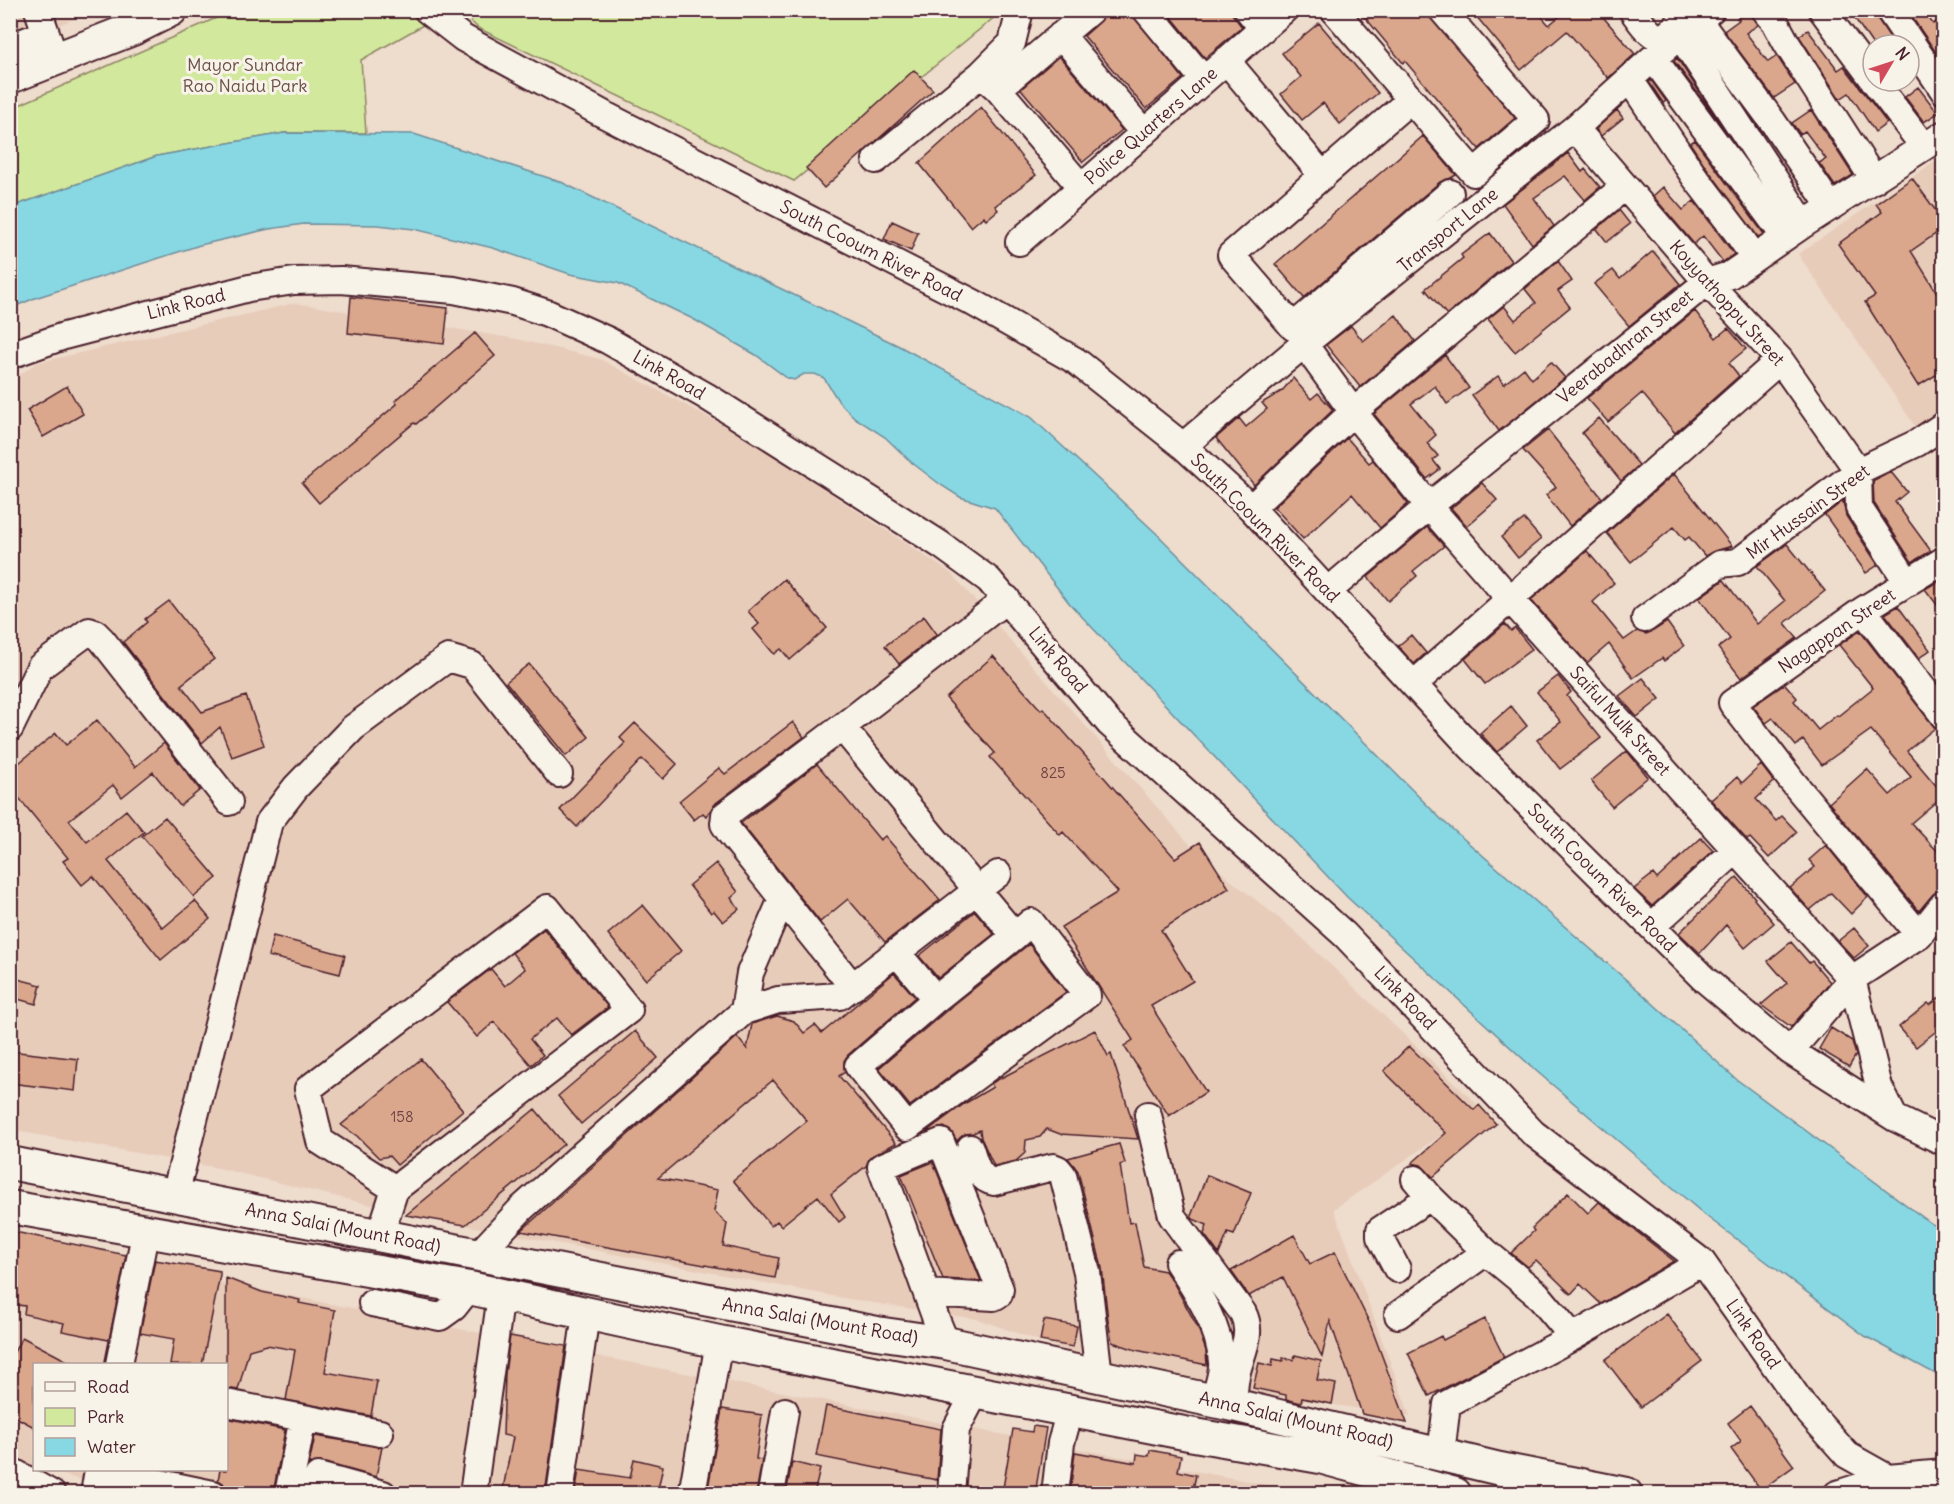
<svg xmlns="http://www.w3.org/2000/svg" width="1954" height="1504" font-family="Delius,sans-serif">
  <rect width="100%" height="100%" fill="#eedccd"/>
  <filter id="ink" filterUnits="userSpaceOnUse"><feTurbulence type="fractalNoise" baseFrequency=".0167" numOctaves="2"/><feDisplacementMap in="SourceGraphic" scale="12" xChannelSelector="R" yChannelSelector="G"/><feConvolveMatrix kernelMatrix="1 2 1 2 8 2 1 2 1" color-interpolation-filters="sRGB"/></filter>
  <g filter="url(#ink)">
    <path fill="#e8ccba" d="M11 11H94L11 44Z
      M1943 156V420L1921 435 1798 254Z
      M295 303 517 339 600 359 745 437 951 573 1200 856 1295 931 1481 1108 1334 1209 1410 1416 1142 1377 977 1319 848 1299 417 1216 218 1168 11 1130 10 382 36 363Z
      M10 1240 125 1264 108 1364H34V1466L11 1454Z
      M147 1268 879 1411 1310 1493 111 1494 114 1470H226V1364H131Z
      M43 1470H89L87 1481Z"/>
    <path fill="#d2e89d" stroke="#8e8464" stroke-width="1.5" d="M232 11H448L361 60 366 133H284L157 156 11 207 10 109Z
      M460 11H1002L794 181 478 28Z"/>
    <path fill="#88d8e4" stroke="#6f8e9a" stroke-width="1.5" d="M284 133 414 134 561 182 899 346 1031 417 1156 533 1443 821 1638 990 1736 1079 1932 1224 1943 1230V1378L1865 1336 1706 1216 1534 1069 1347 897 1070 604 995 508 960 497 941 485 911 462 885 437 855 418 839 402 824 378 815 374H804L794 380 787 378 756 355 693 319 618 283 570 274 493 248 414 229 378 225 304 224 269 229 200 245 35 298 11 308V207L157 156Z"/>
    <path fill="#daa78d" stroke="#4a1f2b" stroke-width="1.5" d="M1109 10H1129L1183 78 1146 109 1084 36 1101 21Z
      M1166 10H1229L1242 27 1205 58Z
      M1359 10H1425L1515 118 1479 149 1405 61 1403 63Z
      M1471 10H1536L1549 25 1567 10H1597L1635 54 1608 78 1567 31 1521 70Z
      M1747 10H1750L1758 25 1746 33 1768 62 1777 56 1795 84 1774 98 1724 31 1739 20 1737 18Z
      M1849 10H1874L1877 18 1895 45H1873Z
      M1907 10H1923L1933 24 1944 17V64Z
      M1319 23 1378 93 1340 124 1323 103 1302 120 1281 94 1301 77 1282 53Z
      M1808 30 1838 70 1844 66 1887 123 1875 132 1849 93 1840 99 1799 36Z
      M1059 56 1122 130 1083 162 1021 89Z
      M1677 58 1722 126 1674 61Z
      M914 70 933 90 824 188 806 168Z
      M1651 80 1666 101 1663 103 1649 82Z
      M1918 87 1938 113 1924 122 1905 97Z
      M981 107 1036 175 995 206 998 210 986 220 984 216 971 227 919 163Z
      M1617 110 1623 118 1601 136 1596 129Z
      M1811 110 1853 175 1835 186 1819 163 1826 159 1805 131 1800 134 1792 123Z
      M1423 136 1456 175 1451 178 1440 182 1304 298 1275 264Z
      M1695 140 1764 234 1758 237 1706 167 1690 143Z
      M1568 153 1582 172 1585 169 1600 187 1585 200 1565 176 1534 198 1554 226 1532 244 1503 204Z
      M1912 178 1944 222V228L1911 251 1944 304V370L1918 386 1865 302 1875 296 1838 244 1882 212 1876 204Z
      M1663 187 1683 210 1694 201 1734 254 1723 262 1703 236 1694 244 1653 196Z
      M1619 210 1630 224 1607 242 1597 229Z
      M892 221 918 233 911 251 884 239Z
      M1490 233 1511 261 1447 315 1425 289 1463 258 1461 255Z
      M1653 251 1680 284 1629 326 1594 284 1613 270 1620 279Z
      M1558 261 1572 281 1558 291 1570 307 1515 352 1488 319 1504 306 1515 320 1536 303 1525 289Z
      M351 297 448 308 444 344 348 333Z
      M1695 311 1716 338 1728 328 1746 349 1729 363 1739 376 1675 433 1642 393 1608 422 1587 398Z
      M1396 315 1415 341 1360 387 1326 345 1351 326 1363 341Z
      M475 333 495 356 416 424 414 423 319 503 302 483 397 404 395 401Z
      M1445 355 1469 388 1447 404 1435 386 1411 404 1436 435 1427 443 1438 456 1433 460 1440 469 1427 479 1374 414Z
      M1551 362 1565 378 1499 431 1472 395 1498 376 1504 384 1524 368 1532 379Z
      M1293 378 1311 399 1318 393 1333 410 1254 485 1216 438 1239 418 1246 427 1267 409 1262 403 1282 391Z
      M67 386 83 414 43 437 27 410Z
      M1599 418 1639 465 1621 481 1582 433Z
      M1548 430 1602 498 1570 526 1546 495 1556 487 1523 450Z
      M1347 438 1369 463 1373 460 1408 504 1380 528 1352 494 1303 539 1274 507Z
      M1891 472 1907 492 1895 502 1931 551 1912 562 1874 503 1873 481Z
      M1674 474 1732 546 1712 552 1705 556 1689 537 1685 540 1674 527 1631 562 1607 533Z
      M1482 483 1497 500 1467 526 1451 508Z
      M1843 501 1846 516 1878 565 1866 573 1825 515Z
      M1524 519 1541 539 1518 558 1501 537Z
      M1427 527 1444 546 1413 571 1417 576 1388 601 1368 577Z
      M1787 544 1825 591 1785 623 1797 638 1741 678 1718 648 1730 639 1699 598 1724 580 1757 624 1785 601 1757 566Z
      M1587 551 1614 583 1593 602 1624 640 1637 631 1646 634 1653 631 1667 622 1684 646 1664 661 1662 658 1633 678 1609 644 1587 663 1531 600Z
      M1944 578V614L1925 589Z
      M784 579 827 628 790 660 781 649 774 654 753 629 759 624 748 611Z
      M169 601 214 659 181 685 202 712 246 696 264 745 232 757 220 727 202 743 123 642 147 622 145 619Z
      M1898 606 1930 650 1919 658 1885 614Z
      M924 616 937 634 899 664 885 646Z
      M1505 624 1511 631 1515 628 1532 649 1485 684 1465 659Z
      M1860 631 1935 728 1907 751 1944 795 1911 823 1944 858V889L1933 894 1919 911 1829 803 1867 769 1890 795 1911 777 1871 730 1822 765 1803 740 1796 746 1773 718 1766 723 1753 706 1785 684 1797 698 1794 701 1818 730 1837 715 1838 716 1873 688 1839 645Z
      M1411 635 1426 653 1414 664 1398 646Z
      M993 656 1041 710 1043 708 1175 858 1200 842 1229 888 1161 930 1193 981 1151 1006 1206 1092 1169 1116 1124 1046 1133 1040 1061 927 1118 892 1063 832 1060 835 990 757 995 753 946 698Z
      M529 664 589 737 566 756 506 682Z
      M1558 676 1571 692 1567 696 1601 738 1560 769 1537 740 1561 722 1537 692Z
      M1643 678 1660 699 1637 717 1619 696Z
      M1511 706 1527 726 1497 752 1480 733Z
      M97 720 135 767 164 743 200 790 180 806 153 772 122 797 113 785 69 820 87 842 126 810 144 832 108 861 163 928 195 901 210 919 161 960 93 876 82 885 63 861 68 858 10 787V770L56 733 66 745Z
      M793 722 804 737 716 803 706 816 703 813 694 820 679 801 719 768 725 774Z
      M635 723 677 764 663 779 642 759 577 827 560 810 625 743 620 738Z
      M1627 751 1648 777 1612 807 1591 781Z
      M817 764 880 840 885 836 940 900 885 942 848 899 820 922 741 823Z
      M1761 765 1774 782 1756 799 1776 821 1782 816 1797 832 1769 858 1750 838 1747 840 1711 800 1737 777 1742 783Z
      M165 817 217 878 194 897 142 836Z
      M1701 838 1713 851 1652 906 1634 889 1653 874 1657 879Z
      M1826 845 1868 897 1851 914 1831 893 1810 910 1790 888 1815 867 1809 860Z
      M716 863 738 892 731 898 739 909 723 922 714 911 711 913 689 885Z
      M1737 877 1755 898 1754 899 1774 923 1745 948 1726 925 1700 953 1679 933Z
      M643 905 681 951 646 980 608 934Z
      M975 911 994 934 938 978 919 956Z
      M1854 928 1869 946 1854 958 1838 941Z
      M544 929 608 1007 571 1035 557 1018 530 1039 543 1055 531 1065 494 1022 477 1037 447 1002 491 969 505 986 525 969 512 953Z
      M273 936 345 955 340 974 268 956Z
      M1791 942 1809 963 1812 961 1830 982 1791 1027 1761 1005 1787 983 1768 961Z
      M1029 944 1066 992 910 1106 879 1068 946 1011Z
      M894 973 915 997 848 1055 844 1061 845 1072 839 1076 896 1143 870 1157 866 1166 831 1194 845 1217 839 1222 818 1196 781 1226 777 1221 771 1226 733 1180 807 1121 773 1080 658 1178 718 1190 714 1211 727 1224 723 1246 779 1258 775 1278 521 1231 737 1037 747 1049 752 1024 777 1016 794 1021 804 1033 815 1025 822 1033Z
      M10 977 41 985 36 1004 10 997Z
      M1944 994V1025L1916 1047 1899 1027 1928 1003 1930 1005Z
      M1831 1028 1852 1041 1856 1055 1849 1067 1819 1049Z
      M1095 1030 1108 1056 1111 1054 1138 1139 1060 1134 1047 1129 1040 1137 1026 1140 1025 1153 1016 1161 994 1166 981 1138 980 1130 973 1133 965 1134 957 1141 951 1131 944 1127 926 1132 964 1104 993 1087 991 1084 997 1080Z
      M635 1031 658 1058 581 1124 558 1096Z
      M1409 1046 1474 1110 1479 1105 1496 1124 1433 1177 1421 1165 1412 1163 1446 1133 1384 1071Z
      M10 1051 78 1059 75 1091 10 1083Z
      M421 1059 463 1110 397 1165 389 1156 379 1158 357 1136 341 1125Z
      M535 1109 564 1144 465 1225 406 1215Z
      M1119 1144 1125 1163 1120 1165 1129 1223 1135 1222 1144 1267 1165 1271 1173 1282 1198 1328 1206 1351 1207 1365 1136 1350 1112 1342 1108 1320 1102 1268 1078 1171 1068 1158Z
      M933 1162 981 1281 943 1279 901 1175Z
      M1207 1175 1251 1193 1234 1235 1228 1233 1219 1254 1204 1234 1207 1225 1193 1219 1191 1216Z
      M1568 1193 1588 1213 1599 1202 1674 1261 1601 1304 1580 1284 1571 1294 1536 1260 1528 1267 1511 1253 1534 1231 1532 1228Z
      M10 1231 126 1255 109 1340 62 1331 64 1323 24 1314 25 1306 10 1304Z
      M1294 1235 1310 1264 1335 1252 1370 1324 1407 1423 1362 1414 1330 1321 1322 1357 1283 1277 1249 1296 1231 1271Z
      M155 1260 220 1271V1275L202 1365H170L174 1339 140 1333Z
      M226 1278 262 1292 300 1300 299 1303 335 1310 325 1372 377 1381 371 1416 286 1400 295 1350 267 1345 249 1350 238 1390 226 1388Z
      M1667 1314 1702 1361 1641 1407 1605 1360Z
      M1485 1319 1504 1357 1429 1396 1408 1353 1441 1336 1443 1340Z
      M1044 1320 1077 1326 1073 1347 1040 1341Z
      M510 1336 566 1346 545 1494H502L513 1437 503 1435 505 1374Z
      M22 1337 75 1365H34V1427L10 1414V1360Z
      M1295 1355 1321 1361 1317 1380 1336 1384 1332 1404 1302 1398 1301 1403 1286 1399V1395L1253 1388 1259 1363 1272 1366 1273 1359 1283 1361V1358L1294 1360Z
      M826 1406 941 1429 937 1480 816 1456Z
      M1750 1406 1794 1466 1761 1490 1731 1449 1741 1441 1728 1423Z
      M722 1409 762 1415 756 1459 762 1460 756 1494H707Z
      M226 1418 285 1430 273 1494H228L223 1483 218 1480 220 1470H226Z
      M1033 1426 1046 1428 1035 1494H1002L1013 1429 1032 1432Z
      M315 1436 382 1447 376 1477 322 1462 309 1464Z
      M1150 1450 1181 1456 1178 1471 1196 1475 1192 1494H1161L1127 1486 1128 1494H1070L1075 1452 1136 1463 1137 1454 1149 1456Z
      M634 1459 663 1466 657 1494H575L579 1470 630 1478Z
      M792 1462 820 1469 814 1494H786Z"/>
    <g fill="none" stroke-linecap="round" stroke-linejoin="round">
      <g stroke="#4a1f2b" stroke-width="30">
        <path id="minor" d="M38 10 55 59
          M427 10 463 38 603 114 972 302 1076 361 1183 446 1251 508 1470 746 1703 978 1790 1051 1895 1118 1944 1142
          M1146 10 1204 80
          M1248 10 1263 29
          M1334 10 1474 173 1536 120 1442 10
          M1632 10C1639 19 1653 43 1665 36 1670 33 1675 27 1680 23
          M1765 10 1775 22 1787 44 1874 180
          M1822 10 1873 79
          M1889 10 1944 91
          M1698 20 1773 122 1831 207
          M1061 35 1144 133
          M1680 35 1804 224
          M10 47 46 33
          M1653 58 1785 237
          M1226 60 1323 176
          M981 74 998 89 1081 187
          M1630 80 1694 176 1736 231 1754 257
          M1874 81 1924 147
          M998 89 1091 10
          M1410 100 1231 255 1293 327 1450 193
          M1575 128 1707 282 1780 360 1858 471 1859 508 1908 583
          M876 160 981 74 1012 43 1020 10
          M1019 242 1284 10
          M1304 344 1353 412 1429 506 1510 599 1852 979 1879 1087 1894 1117
          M10 355 64 336 249 288 294 281 341 280 454 290 513 302 547 313 607 340 706 396 877 504 941 545 989 580 1109 723 1345 935 1533 1133 1702 1262 1804 1407 1847 1455 1888 1478
          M1183 446 1304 344 1575 128 1653 58 1711 10
          M1251 508 1353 412 1624 187
          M1328 591 1429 506 1707 282 1730 275 1804 224 1944 134
          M1863 610 1944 716
          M1645 619 1720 564 1738 562 1858 471 1917 443 1944 425
          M1414 684 1780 360
          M842 727 725 815 724 824 730 833 853 987
          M10 728 40 667 89 631 95 633 102 640 229 802
          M1652 926 1736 850
          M1919 935 1792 781 1732 703 1863 610 1944 560
          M897 953 936 999 858 1066 907 1127 1087 995 1031 922 1015 936
          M936 999 1015 936 842 727 1007 599
          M744 1011 750 973 782 899
          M1790 1051 1852 979 1919 935 1944 904
          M1148 1115 1172 1216 1243 1313C1254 1335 1240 1354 1236 1376 1234 1386 1234 1395 1233 1405
          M970 1148C975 1162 977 1179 994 1182L1053 1167 1058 1169 1063 1175 1087 1272 1099 1376
          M1415 1179 1430 1197 1486 1252 1537 1294 1573 1337
          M175 1195 269 822 296 787 353 728 448 658 472 665 559 774
          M380 1235 395 1189 320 1141 308 1089 547 908 629 1010 395 1189
          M478 1255 522 1208 744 1011 778 1000 840 996 998 874
          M1178 1263C1197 1292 1220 1326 1222 1362 1223 1372 1218 1385 1216 1395
          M1397 1269 1380 1237V1230L1430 1197
          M927 1293 994 1297 999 1294 1000 1289 941 1142 881 1167 936 1319 946 1343
          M372 1303 440 1317 454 1307 469 1288
          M1398 1315 1486 1252
          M119 1364 146 1229
          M226 1403 380 1433
          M1441 1454 1447 1404 1573 1337 1702 1262
          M10 1470 52 1494
          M94 1494 98 1470 213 1494
          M288 1494 303 1418
          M313 1494 318 1476 383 1494
          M473 1494 501 1295
          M560 1494 586 1314
          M692 1494 719 1342
          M771 1494 785 1411
          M951 1494 956 1429 976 1391
          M1055 1494 1061 1443 1070 1410
          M1837 1494 1888 1478 1944 1473"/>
      </g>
      <g stroke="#4a1f2b" stroke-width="36">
        <path id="major" d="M10 77 135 28 171 10
          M10 1163 877 1333 946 1343 1233 1405 1500 1469 1626 1494
          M10 1207 469 1288 719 1342 1189 1434 1320 1457 1455 1494"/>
      </g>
      <use href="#minor" stroke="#f7f3e8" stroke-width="26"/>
      <use href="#major" stroke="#f7f3e8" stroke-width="32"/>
    </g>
  </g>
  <g text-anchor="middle" stroke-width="6" stroke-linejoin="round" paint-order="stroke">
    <g font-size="15" fill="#6e4144">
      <text x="1053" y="778">825</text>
      <text x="402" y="1122">158</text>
    </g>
    <g font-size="18" fill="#6c5148" stroke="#f7f3e8">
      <text x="245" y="71">Mayor Sundar<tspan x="245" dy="21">Rao Naidu Park</tspan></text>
    </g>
    <g font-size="18" fill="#4a1f2b" stroke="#f7f3e8">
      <text transform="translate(1151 126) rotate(-41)" y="6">Police Quarters Lane</text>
      <text transform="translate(1448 230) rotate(-39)" y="6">Transport Lane</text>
      <text transform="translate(871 251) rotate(27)" y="6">South Cooum River Road</text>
      <text transform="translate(1727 303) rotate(48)" y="6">Koyyathoppu Street</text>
      <text transform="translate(186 304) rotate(-14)" y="6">Link Road</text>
      <text transform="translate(1625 347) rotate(-39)" y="6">Veerabadhran Street</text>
      <text transform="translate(669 375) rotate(30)" y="6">Link Road</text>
      <text transform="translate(1808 512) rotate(-36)" y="6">Mir Hussain Street</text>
      <text transform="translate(1265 528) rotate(45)" y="6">South Cooum River Road</text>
      <text transform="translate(1837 631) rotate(-34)" y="6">Nagappan Street</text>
      <text transform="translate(1058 660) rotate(50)" y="6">Link Road</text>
      <text transform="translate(1620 721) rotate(48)" y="6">Saiful Mulk Street</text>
      <text transform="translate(1602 878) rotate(45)" y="6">South Cooum River Road</text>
      <text transform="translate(1405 998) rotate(46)" y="6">Link Road</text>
      <text transform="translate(343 1228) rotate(11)" y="6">Anna Salai (Mount Road)</text>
      <text transform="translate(820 1321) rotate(10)" y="6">Anna Salai (Mount Road)</text>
      <text transform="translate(1753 1334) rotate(55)" y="6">Link Road</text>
      <text transform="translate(1296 1420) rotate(13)" y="6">Anna Salai (Mount Road)</text>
    </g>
  </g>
  <rect width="1954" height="1504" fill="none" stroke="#f7f3e8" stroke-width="36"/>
  <rect x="18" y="18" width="1918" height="1468" fill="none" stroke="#4a1f2b" stroke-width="2" filter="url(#ink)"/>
  <rect x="33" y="1363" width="195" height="108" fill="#f7f3e8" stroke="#b29e9c" stroke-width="1.5"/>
  <rect x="45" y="1382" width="30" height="9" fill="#f7f3e8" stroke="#b29e9c" stroke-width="1.5"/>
  <text x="87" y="1393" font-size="18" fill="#4a1f2b">Road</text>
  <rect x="45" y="1408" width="30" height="18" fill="#d2e89d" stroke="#b29e9c" stroke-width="1.5"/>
  <text x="87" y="1423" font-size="18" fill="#4a1f2b">Park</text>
  <rect x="45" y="1438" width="30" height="18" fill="#88d8e4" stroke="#b29e9c" stroke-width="1.5"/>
  <text x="87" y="1453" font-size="18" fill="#4a1f2b">Water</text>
  <g transform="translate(1891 63) rotate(51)"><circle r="28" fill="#f7f3e8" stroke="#b29e9c" stroke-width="1.5"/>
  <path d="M0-4.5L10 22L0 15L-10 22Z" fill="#d1495b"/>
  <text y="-9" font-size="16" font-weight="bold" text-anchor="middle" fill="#4a1f2b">N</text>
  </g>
</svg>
